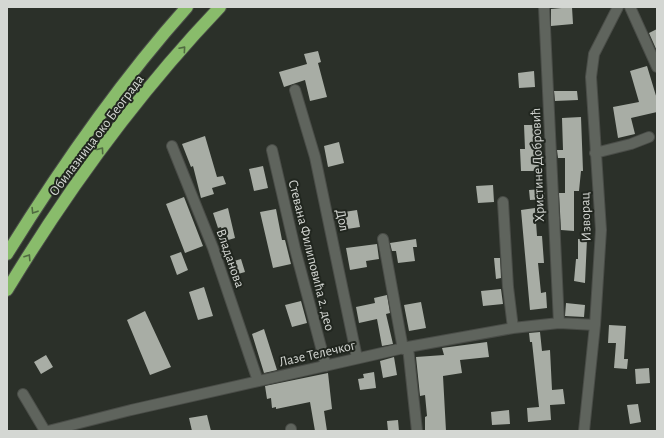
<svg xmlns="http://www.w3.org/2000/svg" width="664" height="438" font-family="'Alegreya Sans',sans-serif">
  <rect width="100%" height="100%" fill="#2b3029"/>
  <path fill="#a8ada5" d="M572 7 573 24 551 26V9Z
    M657 29V51L649 33Z
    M318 51 321 62 318 63 327 97 310 101 305 80 284 87 279 72 307 64 304 54Z
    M647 66 657 99V112L631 118 635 134 618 138 613 107 639 102 630 71Z
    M534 71 535 87 519 88 518 73Z
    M554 91H577L578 100 555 101Z
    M581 117 583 171H581L579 191H574V231L561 230 559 193H565V158H558L557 150H563L562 118Z
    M524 125H541L542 143H538L539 171H521L520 149H525Z
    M205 136 217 177 223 176 226 184 212 188 214 194 201 198 193 166 191 167 182 144Z
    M339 142 344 163 328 167 324 146Z
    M263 166 268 188 254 191 249 169Z
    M493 185 494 202 478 203 476 186Z
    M544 189 545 199 530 200 529 190Z
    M184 197 203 246 185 253 166 204Z
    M228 208 235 238 225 241 221 227 218 228 213 213Z
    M535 208 537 236H542L544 263H538L541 293 546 292 547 308 530 310 521 210Z
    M276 209 282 240H285L291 264 273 268 260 212Z
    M357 210 360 227 341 230 338 213Z
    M416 239 417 247H413L415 261 398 263 396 251H392L390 243Z
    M578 239H587L585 283 574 281 576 259H578Z
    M377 244 379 259 366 261 367 267 350 270 346 248Z
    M181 252 188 270 177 275 170 256Z
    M494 258H500L501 278 496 279Z
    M241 259 245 272 231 276 227 263Z
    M204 287 213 316 198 320 189 292Z
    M501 289 503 304 483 306 481 291Z
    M387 295 390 313 386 314 393 344 382 346 377 319 359 323 356 307 375 303 374 298Z
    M301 301 307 323 292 327 285 305Z
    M421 302 426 328 409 331 404 305Z
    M566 303 585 305 584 317 565 316Z
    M145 311 171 367 150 375 127 320Z
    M609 325 626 326 624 359H628L627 369 614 368 616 343H608Z
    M264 329 277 370 264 373 252 334Z
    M540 332 542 351 550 350 552 390 563 389 565 404 550 405 551 420 528 422 527 408 539 407 532 342H530L529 333Z
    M487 342 489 357 460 360 462 373 443 376 446 431H425V417L427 416 425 395 420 396 416 357 444 355 442 348Z
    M46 355 53 367 41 374 34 362Z
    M394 357 397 375 383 378 380 361Z
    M649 368 650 383 636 384 635 369Z
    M374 372 376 388 360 390 358 379 364 378 363 374Z
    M328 373 332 409 324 411 327 431H315L310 402 276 409V407L272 408 271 398 267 399 265 386Z
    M638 404 641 422 630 424 627 405Z
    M509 410 510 424 492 425 491 412Z
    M207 415 211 431H192L189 418Z
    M398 420 399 431H388L387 421Z"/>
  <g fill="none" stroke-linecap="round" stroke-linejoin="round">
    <g stroke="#4a4d48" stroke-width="12">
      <path id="minor" d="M544 7 559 323
        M630 7 657 67
        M295 90 315 157 357 358
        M172 146 213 248 258 381
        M272 150 295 249 326 366
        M595 153 631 144 649 137
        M503 202 508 287 513 328
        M383 239 403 349
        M408 347 417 431
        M23 394 45 431
        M291 429V431
        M48 431 131 410 408 347 513 328 559 323 595 325
        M584 431 595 325 601 230 591 77 594 54 618 7"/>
    </g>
    <g stroke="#4a4d48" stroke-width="14">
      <path id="highway" d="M7 254C61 167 119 83 187 7
        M7 290C68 189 139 92 220 7"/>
    </g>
    <use href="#minor" stroke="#5f645d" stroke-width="10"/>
    <use href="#highway" stroke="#89bc6b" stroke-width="12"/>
  </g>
  <defs><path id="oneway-chevron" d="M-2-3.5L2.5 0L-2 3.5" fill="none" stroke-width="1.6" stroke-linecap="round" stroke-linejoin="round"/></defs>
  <g stroke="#506a41">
    <use href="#oneway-chevron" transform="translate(183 49) rotate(-49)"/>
    <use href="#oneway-chevron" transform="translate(101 150) rotate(-54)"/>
    <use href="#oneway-chevron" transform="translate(34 211) rotate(122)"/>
    <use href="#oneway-chevron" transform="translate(28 257) rotate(-57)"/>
  </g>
  <g text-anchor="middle" stroke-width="4" stroke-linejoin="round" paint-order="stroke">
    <g font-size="14" fill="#d4d7d3" stroke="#21261f">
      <text transform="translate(96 135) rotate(-53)" y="5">Обилазница око Београда</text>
      <text transform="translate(537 165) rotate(-92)" y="5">Христине Добровић</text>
      <text transform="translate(585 217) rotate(-92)" y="5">Изворац</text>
      <text transform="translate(343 220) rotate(78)" y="5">Дол</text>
      <text transform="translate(312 255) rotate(76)" y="5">Стевана Филиповића 2. део</text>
      <text transform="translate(231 258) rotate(71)" y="5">Владанова</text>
      <text transform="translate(317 353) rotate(-13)" y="5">Лазе Телечког</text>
    </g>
  </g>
  <rect width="664" height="438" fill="none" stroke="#d4d7d3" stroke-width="16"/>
</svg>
